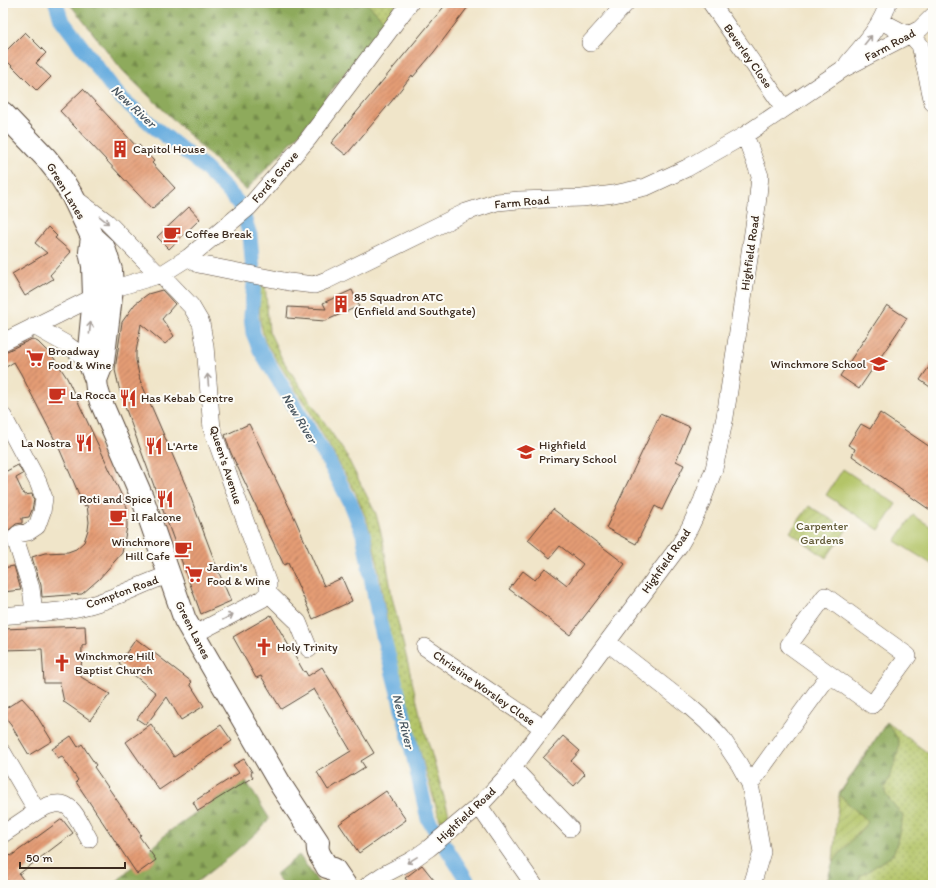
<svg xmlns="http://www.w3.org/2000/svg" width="936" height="888" font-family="Itim,sans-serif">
  <defs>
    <pattern id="grass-dots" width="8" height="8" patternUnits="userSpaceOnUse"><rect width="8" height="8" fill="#b3c468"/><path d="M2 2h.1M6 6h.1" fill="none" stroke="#939f55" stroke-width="1.8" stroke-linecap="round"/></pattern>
    <pattern id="forest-firs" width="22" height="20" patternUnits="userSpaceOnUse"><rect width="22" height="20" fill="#8eaa5c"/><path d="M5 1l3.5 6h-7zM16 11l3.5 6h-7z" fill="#758b4b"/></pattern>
    <pattern id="garden-furrows" width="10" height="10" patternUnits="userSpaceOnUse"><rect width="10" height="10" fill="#b3c468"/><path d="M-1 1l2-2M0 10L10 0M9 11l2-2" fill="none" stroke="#939f55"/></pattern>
    <pattern id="building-hatch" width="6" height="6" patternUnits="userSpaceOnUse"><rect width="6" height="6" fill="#e49c75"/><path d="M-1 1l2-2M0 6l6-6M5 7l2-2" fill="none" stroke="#ba7f5f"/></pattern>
  </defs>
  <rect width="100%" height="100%" fill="#fdfcf7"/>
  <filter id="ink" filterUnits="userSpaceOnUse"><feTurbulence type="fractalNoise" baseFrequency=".025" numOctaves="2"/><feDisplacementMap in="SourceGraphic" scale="8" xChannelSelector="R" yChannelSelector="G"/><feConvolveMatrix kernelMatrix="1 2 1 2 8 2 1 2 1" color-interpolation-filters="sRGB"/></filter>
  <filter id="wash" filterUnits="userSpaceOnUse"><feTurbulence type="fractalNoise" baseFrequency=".012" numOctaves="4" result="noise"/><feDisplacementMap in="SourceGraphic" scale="16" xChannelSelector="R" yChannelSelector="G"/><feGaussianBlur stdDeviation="0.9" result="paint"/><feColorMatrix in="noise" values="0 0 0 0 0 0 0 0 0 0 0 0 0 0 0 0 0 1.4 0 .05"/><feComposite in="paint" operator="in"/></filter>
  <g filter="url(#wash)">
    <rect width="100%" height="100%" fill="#f0e5c9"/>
    <path fill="url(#grass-dots)" stroke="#777743" d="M367 3H397L384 21Z
      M258 283H265L269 331 282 359 345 453 376 514 383 541 392 597 419 710 450 818 440 820 401 687 388 629 377 561 367 521 355 492 310 412 265 342 260 321Z
      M887 722 933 757V885H827L869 822 839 794Z"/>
    <path fill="url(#forest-firs)" stroke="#646a3d" d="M69 3H367L384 21 300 133 246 190 123 71Z
      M887 722C890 728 898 737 899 744 900 753 888 781 884 789L886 795 903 816 895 850 890 857 860 876 859 880 860 885H826L833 861 868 822 839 795Z
      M246 781 269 818 263 827 231 855 193 885H113L167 833 198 811Z
      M299 855 320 885H283L275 875Z"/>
    <path fill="url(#garden-furrows)" stroke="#777743" d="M809 506 847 529 826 558 790 532Z
      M839 795 868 822 833 861Z"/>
    <path fill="#b3c468" stroke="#777743" d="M843 469 896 504 879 530 826 495Z
      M913 515 933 528V565L895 541Z"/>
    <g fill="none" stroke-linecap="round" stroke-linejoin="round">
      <path stroke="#6aaedf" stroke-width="15" d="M56 3 61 19 118 95 154 127 203 166 227 190 240 205 250 235 254 283 251 316 253 333 260 350 329 462 351 504 363 534 379 620 404 716 428 819 470 885"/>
    </g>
    <g id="blocks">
      <path fill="url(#building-hatch)" d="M447 3H471L434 52 413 77 412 75 391 102 346 155 331 143Z
        M25 32 46 53 36 63 51 77 37 91 3 57V54Z
        M83 89 137 147 139 145 154 161 152 163 175 188 152 209 60 111Z
        M189 207 200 219 169 249 157 237Z
        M48 227 57 236 55 238 71 252 50 275 53 279 25 296 12 274 47 253 35 243Z
        M162 290 175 304 162 319 174 336 165 344 141 324 136 352V360L140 380 189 493 219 573 231 601 201 614 121 396 115 370 122 322 135 304 148 294Z
        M352 290 359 306 325 321 287 318 288 307 326 309 323 303Z
        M887 305 907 318 859 389 840 376Z
        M32 339 38 342 54 358 67 378 127 507V527L122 553 99 579 82 594 42 597 41 585 33 561 32 557 45 553 68 552 76 549 84 542 88 530 89 522 87 505 84 506 59 448 21 374 14 362 3 369V353Z
        M933 361V389L920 380Z
        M880 413 933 449V512L852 456 855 449 848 445 861 424 870 429Z
        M660 414 690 427 676 461 684 465 662 510 655 506 636 544 606 528Z
        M249 424 296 521 324 586 342 578 352 601 313 619 288 563 284 565 230 451 225 435Z
        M18 465 23 474 16 478 24 495 32 494 34 500 32 510 29 517 22 518V523L16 524 8 531 3 532V473Z
        M553 509 625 564 570 635 509 589 523 571 535 580 545 568 567 585 583 564 560 546 550 558 528 540Z
        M14 566 21 590 3 592V568Z
        M271 615 304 672 305 671 308 676 322 667 374 753 361 761 365 767 328 790 317 772 351 751 314 689 281 709 261 676 256 678 233 637Z
        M85 626 86 644 82 646 81 677 110 694 90 720 64 702 60 683H44L42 649 3 650V629Z
        M136 639 192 682 190 684 204 706 181 720 167 697 146 725 137 719 156 693 119 663Z
        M22 698 33 710 52 741 29 755 3 712V710Z
        M151 724 174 757 221 725 232 741 159 790 126 742Z
        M71 736 78 747 82 744 89 755 96 765 94 767 141 835 139 836 156 860 137 874 76 782 78 780 62 756 58 758 52 749Z
        M563 736 580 751 571 761 585 774 574 786 543 758Z
        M244 759 252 772 251 774 253 777 198 811 193 802 239 773 233 765Z
        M386 791 406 820 359 853 339 824Z
        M62 819 73 833 19 874 27 885H3V860L10 855 11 856Z
        M422 865 438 885H410L405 878Z"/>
    </g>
  </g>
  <g filter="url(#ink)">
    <use href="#blocks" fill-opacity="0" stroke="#564638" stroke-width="1"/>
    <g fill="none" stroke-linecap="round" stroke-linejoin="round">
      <g stroke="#564638" stroke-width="18">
        <path id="minor" d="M711 3 784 108
          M881 21 900 31 911 35 920 45 933 103
          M590 43 626 3
          M848 63C864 44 881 27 888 3
          M73 197 107 222 159 275
          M189 257 198 264 289 282 314 285 327 280 466 212 497 202 519 200 582 198 614 194 646 187 687 168 745 135 843 69 920 29 933 16
          M162 274 169 283 191 306 201 323 205 346 212 429 268 584V593L262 599 193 635
          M34 326 66 344 88 360
          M3 342 94 297 112 289 162 274 189 257 249 207 308 139 410 3
          M3 416 38 482 44 498 42 512 37 526 28 532 18 534 15 538 31 588 34 612
          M268 593 298 622 309 649
          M825 596 908 656 872 705 789 645Z
          M3 616C34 612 67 613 97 603 122 595 144 583 168 575
          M608 643 689 706 707 722 721 737 739 764 750 784 762 852 752 885
          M425 647 543 728
          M3 753 37 811 3 834
          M513 768 570 828
          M750 784 829 675
          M479 806 534 885
          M37 811C70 792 74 813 89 839
          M368 885 383 875 412 860 429 848 479 806 506 777 543 728 679 546 690 527 702 501 714 469 725 417 757 206 760 176 745 135"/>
      </g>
      <g stroke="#564638" stroke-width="24">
        <path id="major" d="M3 113 46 158 58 173 73 197 92 237 104 248 106 254 111 270 112 289 103 362 96 380
          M92 237 90 252 93 266 94 297 88 360 96 380 97 389 101 402 142 497 185 620 282 787 318 842C316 854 322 857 327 867L334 869 345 885"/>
      </g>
      <use href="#minor" stroke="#fff" stroke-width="17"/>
      <use href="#major" stroke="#fff" stroke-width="22"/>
    </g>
    <defs><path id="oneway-shaft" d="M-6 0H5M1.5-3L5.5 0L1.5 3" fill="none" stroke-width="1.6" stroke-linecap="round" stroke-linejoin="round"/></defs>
    <g stroke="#a79f9a">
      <use href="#oneway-shaft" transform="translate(868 40) rotate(-51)"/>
      <use href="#oneway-shaft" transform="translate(104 220) rotate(39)"/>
      <use href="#oneway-shaft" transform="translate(90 328) rotate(-84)"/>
      <use href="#oneway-shaft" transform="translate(208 380) rotate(-95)"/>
      <use href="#oneway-shaft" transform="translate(228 617) rotate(-29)"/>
      <use href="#oneway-shaft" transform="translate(412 860) rotate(149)"/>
    </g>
  </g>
  <defs>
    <g id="building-bare" transform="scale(1.38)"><path d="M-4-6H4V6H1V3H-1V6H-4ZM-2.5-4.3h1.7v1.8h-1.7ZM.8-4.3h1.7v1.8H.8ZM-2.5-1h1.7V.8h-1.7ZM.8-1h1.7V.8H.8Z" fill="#c8321e" stroke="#fdfcf7" stroke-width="2.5" paint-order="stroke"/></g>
    <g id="cafe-bare" transform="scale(1.38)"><path d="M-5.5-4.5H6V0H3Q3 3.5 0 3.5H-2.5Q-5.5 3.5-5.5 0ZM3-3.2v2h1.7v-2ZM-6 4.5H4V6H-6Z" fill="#c8321e" stroke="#fdfcf7" stroke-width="2.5" paint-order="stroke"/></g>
    <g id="supermarket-bare" transform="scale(1.38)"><path d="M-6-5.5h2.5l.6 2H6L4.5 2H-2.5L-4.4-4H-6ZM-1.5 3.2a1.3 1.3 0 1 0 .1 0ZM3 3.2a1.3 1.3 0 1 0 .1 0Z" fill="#c8321e" stroke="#fdfcf7" stroke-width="2.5" paint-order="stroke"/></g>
    <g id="school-bare" transform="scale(1.38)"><path d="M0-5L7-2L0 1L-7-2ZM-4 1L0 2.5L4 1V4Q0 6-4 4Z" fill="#c8321e" stroke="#fdfcf7" stroke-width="2.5" paint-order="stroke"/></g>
    <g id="restaurant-bare" transform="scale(1.38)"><path d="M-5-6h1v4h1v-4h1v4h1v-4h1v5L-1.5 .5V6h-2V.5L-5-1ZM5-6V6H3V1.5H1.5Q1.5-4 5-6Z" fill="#c8321e" stroke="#fdfcf7" stroke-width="2.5" paint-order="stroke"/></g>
    <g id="church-bare" transform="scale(1.38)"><path d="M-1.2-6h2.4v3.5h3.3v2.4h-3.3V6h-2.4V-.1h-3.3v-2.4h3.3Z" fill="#c8321e" stroke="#fdfcf7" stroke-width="2.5" paint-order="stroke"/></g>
  </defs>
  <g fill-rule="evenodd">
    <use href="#building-bare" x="120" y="149"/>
    <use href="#cafe-bare" x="172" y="234"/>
    <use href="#building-bare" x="341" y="304"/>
    <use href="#supermarket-bare" x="35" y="358"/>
    <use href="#school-bare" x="879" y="364"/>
    <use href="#cafe-bare" x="57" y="395"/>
    <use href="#restaurant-bare" x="128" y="398"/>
    <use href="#restaurant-bare" x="84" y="443"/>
    <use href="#restaurant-bare" x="154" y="446"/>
    <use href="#school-bare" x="526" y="452"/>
    <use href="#restaurant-bare" x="165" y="499"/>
    <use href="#cafe-bare" x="118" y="517"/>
    <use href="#cafe-bare" x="183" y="549"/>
    <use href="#supermarket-bare" x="194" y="574"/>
    <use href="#church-bare" x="264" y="647"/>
    <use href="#church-bare" x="62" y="663"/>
  </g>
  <g text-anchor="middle" stroke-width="4" stroke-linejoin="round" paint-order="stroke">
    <g font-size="12" fill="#3b2a1e" stroke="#fdfcf7">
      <text transform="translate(890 45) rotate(-28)" y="4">Farm Road</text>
      <text transform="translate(748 56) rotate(55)" y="4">Beverley Close</text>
      <text transform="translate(275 177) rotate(-49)" y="4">Ford's Grove</text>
      <text transform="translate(66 191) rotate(59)" y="4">Green Lanes</text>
      <text transform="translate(522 202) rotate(-5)" y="4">Farm Road</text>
      <text transform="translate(750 253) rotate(-82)" y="4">Highfield Road</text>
      <text transform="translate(226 465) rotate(72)" y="4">Queen's Avenue</text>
      <text transform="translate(666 561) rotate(-55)" y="4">Highfield Road</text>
      <text transform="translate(122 592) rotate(-20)" y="4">Compton Road</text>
      <text transform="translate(193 630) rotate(63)" y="4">Green Lanes</text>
      <text transform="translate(484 688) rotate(35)" y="4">Christine Worsley Close</text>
      <text transform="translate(466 815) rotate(-43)" y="4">Highfield Road</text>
    </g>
    <g font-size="12" fill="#3b2a1e" stroke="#fdfcf7" text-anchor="start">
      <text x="133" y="153">Capitol House</text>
      <text x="185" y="238">Coffee Break</text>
      <text x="354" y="301">85 Squadron ATC<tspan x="354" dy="14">(Enfield and Southgate)</tspan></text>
      <text x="48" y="355">Broadway<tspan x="48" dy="14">Food &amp; Wine</tspan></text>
      <text x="866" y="368" text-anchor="end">Winchmore School</text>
      <text x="70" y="399">La Rocca</text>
      <text x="141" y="402">Has Kebab Centre</text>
      <text x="71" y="447" text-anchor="end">La Nostra</text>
      <text x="539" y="449">Highfield<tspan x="539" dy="14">Primary School</tspan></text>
      <text x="167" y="450">L'Arte</text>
      <text x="152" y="503" text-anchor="end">Roti and Spice</text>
      <text x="131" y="521">Il Falcone</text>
      <text x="170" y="546" text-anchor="end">Winchmore<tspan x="170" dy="14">Hill Cafe</tspan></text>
      <text x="207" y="571">Jardin's<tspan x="207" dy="14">Food &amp; Wine</tspan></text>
      <text x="277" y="651">Holy Trinity</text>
      <text x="75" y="660">Winchmore Hill<tspan x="75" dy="14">Baptist Church</tspan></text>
    </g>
    <g font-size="12" fill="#5f5834" stroke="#fdfcf7">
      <text x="822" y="530">Carpenter<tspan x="822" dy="14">Gardens</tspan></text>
    </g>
    <g font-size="13" font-style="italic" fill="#4b5862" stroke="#fdfcf7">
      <text transform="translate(134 106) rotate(43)" y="5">New River</text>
      <text transform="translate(300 418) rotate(59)" y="5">New River</text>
      <text transform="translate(404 721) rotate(76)" y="5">New River</text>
    </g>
  </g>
  <rect width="936" height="888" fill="none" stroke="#fdfcf7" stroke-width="16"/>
  <path d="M20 862v6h105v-6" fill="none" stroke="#3b2a1e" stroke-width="2"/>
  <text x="26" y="862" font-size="12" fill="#3b2a1e" stroke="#fdfcf7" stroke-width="3" paint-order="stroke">50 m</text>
</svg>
